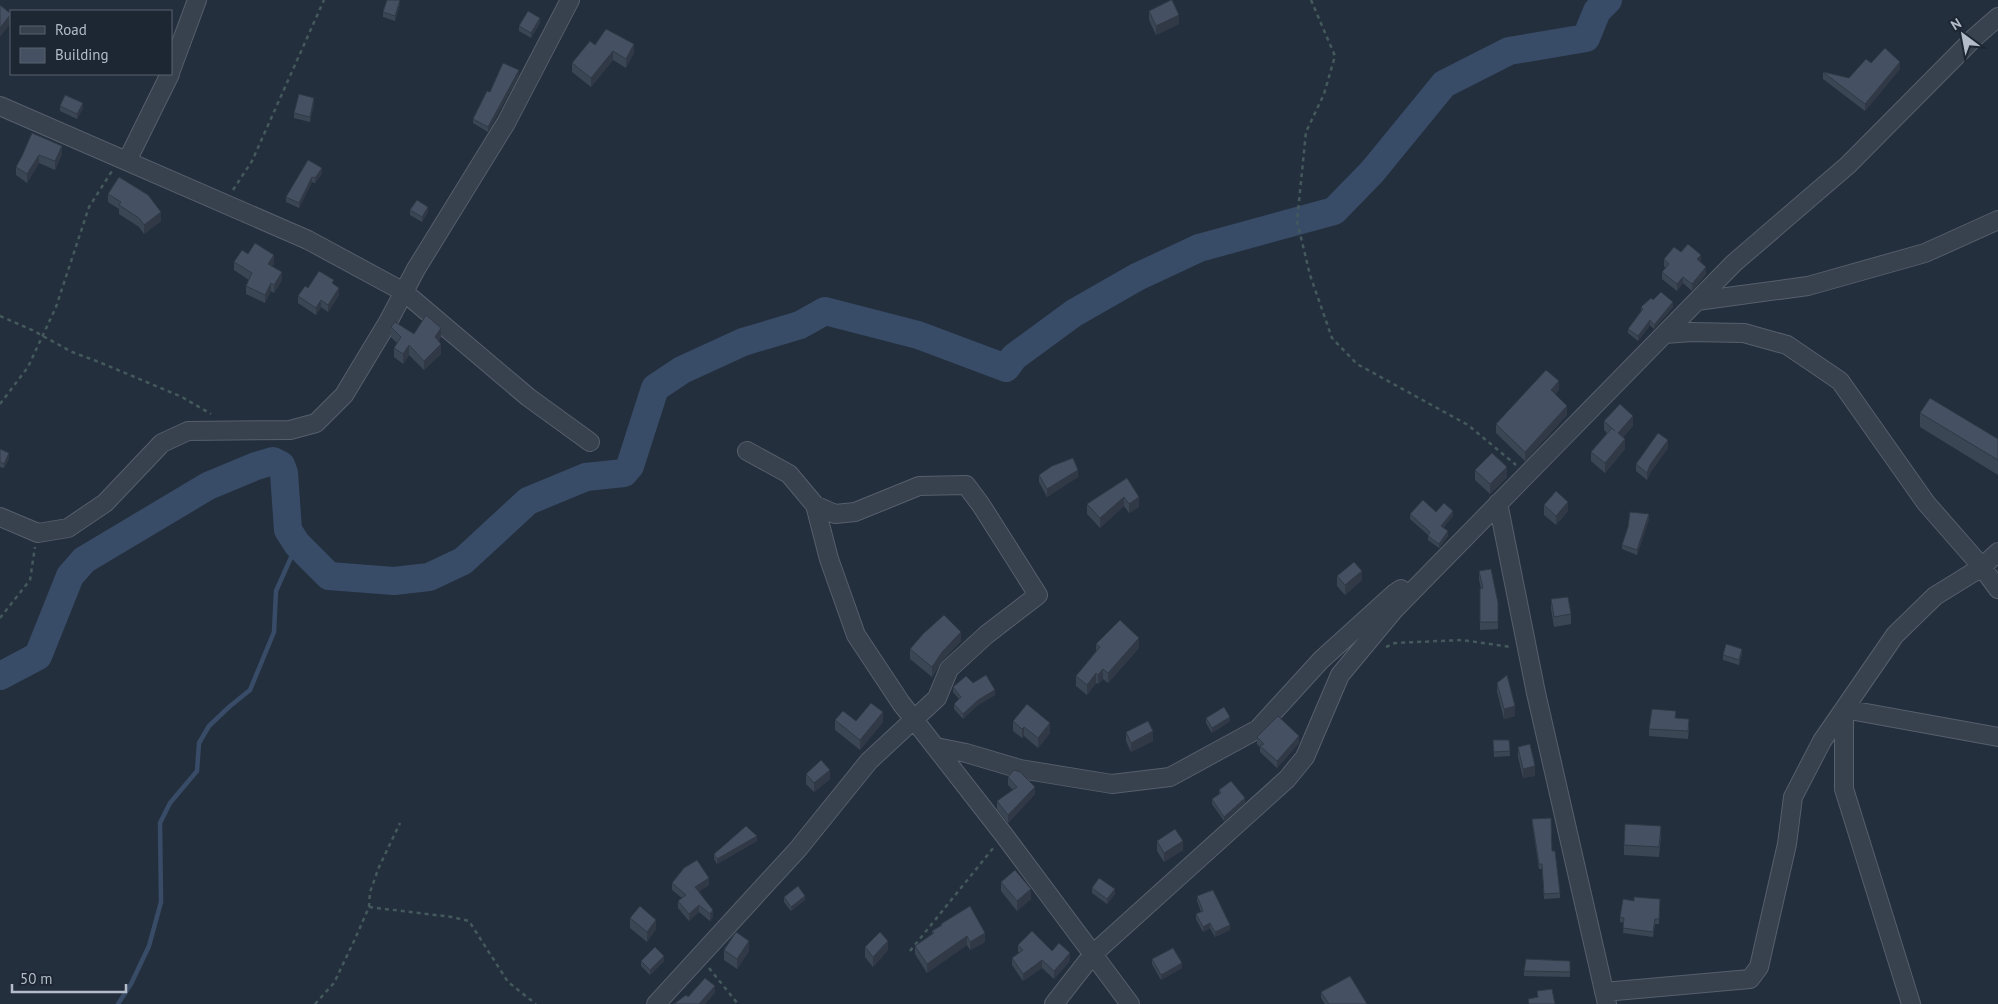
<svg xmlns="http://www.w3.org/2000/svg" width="1998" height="1004" font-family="'PT Sans',sans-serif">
  <rect width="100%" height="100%" fill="#242f3e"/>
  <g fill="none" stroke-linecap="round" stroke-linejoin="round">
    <path stroke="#394c67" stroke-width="4.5" d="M118 1004 131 984 149 946 161 902 160 823 170 803 197 771 199 743 209 726 229 707 250 690 274 632 276 591 297 544"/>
    <path stroke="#394c67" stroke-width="28" d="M0 676 38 656 70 576 84 560 208 486 256 466 273 461 281 465 284 473 288 530 297 544 329 576 394 581 429 577 463 561 528 501 586 477 624 473 630 466 655 388 682 370 743 342 800 325 825 311 918 335 1006 368 1014 357 1074 313 1137 277 1199 248 1334 211 1372 172 1444 84 1509 51 1586 38 1597 11 1608 0"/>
    <g stroke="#565f6c" stroke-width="20">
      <path id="minor" d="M171 70 197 0
        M0 106 308 240 404 292 528 397 590 442
        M127 161 170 74
        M1697 301 1808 286 1925 253 1998 220
        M1665 334 1691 332 1744 333 1787 345 1840 381 1926 503 1982 567 1998 589
        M747 451 789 474 815 505 829 559 856 635 901 703 1004 835 1130 1004
        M1498 503 1536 693 1607 1004
        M0 517 38 533 68 528 105 503 162 443 188 431 290 430 316 423 344 395 388 322 416 269 506 123 570 0
        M936 747 966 753 1020 769 1112 784 1170 777 1258 729 1321 660 1395 593 1401 589
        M1604 992 1750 979 1759 967 1787 844 1793 797 1822 741 1895 635 1935 596 1982 567 1998 552
        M656 1004 798 849 869 761 937 698 949 669 986 635 1038 595 981 505 966 485 919 486 855 512 835 514 815 505
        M1054 1004 1093 954 1287 779 1305 757 1340 675 1394 610 1734 263 1848 165 1974 38 1998 17
        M1911 1004 1844 789V709L1998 737"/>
    </g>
    <path stroke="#44595c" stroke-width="2.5" stroke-dasharray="4 4" stroke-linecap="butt" d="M1311 0 1335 56 1324 94 1306 132 1297 221 1310 275 1332 338 1357 364 1468 425 1516 465
      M233 190 252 161 324 0
      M0 316 32 330 72 352 99 362 182 397 211 414
      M0 404 28 367 56 307 89 207 112 171
      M0 618 30 580 35 547
      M1386 647 1395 643 1462 640 1511 647
      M369 907 452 917 469 921 508 982 536 1004
      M910 951 994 847
      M709 968 738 1004
      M315 1004 334 983 355 939 369 907 370 892 379 867 400 823"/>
    <use href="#minor" stroke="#38414e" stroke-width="18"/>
  </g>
  <path fill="#3b4654" d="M400 4 395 21 383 17V12Z
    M1149 11 1179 24 1156 35 1149 20Z
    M540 23 531 38 519 31V26Z
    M595 45 634 53 626 68 613 60 591 87 572 72V63Z
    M1871 63 1900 69 1865 111 1823 79V72L1849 78Z
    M519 75 488 132 473 123V119Z
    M314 103 310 122 294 118V113Z
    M60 106 83 108 77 119 60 111Z
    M32 133 62 154 55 170 39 163 27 183 16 175V167L22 156Z
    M308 160 322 173 315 183 312 182 299 208 286 202V197Z
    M108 194 161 221 144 234 139 227 119 214V209L108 202Z
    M410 210 428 212 422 222 410 215Z
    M1681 252 1701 262 1706 274 1692 291 1683 283 1677 291 1662 279V272L1666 268 1664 266V259Z
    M248 254 274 264 272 266 282 280 274 293 271 291 265 303 246 294V286L249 280 234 270V262Z
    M334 285 339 295 328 312 321 307 316 315 298 303V296L308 288Z
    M1653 300 1673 307 1654 329 1650 325 1638 341 1628 333V329L1641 311V307Z
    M391 327 414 334 441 337 439 341 441 354 424 370 409 355 403 364 394 357V348L397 343 391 337Z
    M1559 390 1555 394 1567 415 1525 461 1496 433V424Z
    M1920 413 1998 439V475L1920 427Z
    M1604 421 1633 426 1623 437 1625 449 1605 473 1591 461V452L1607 433 1604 430Z
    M1668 448 1650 473 1647 480 1636 471V464Z
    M0 449 9 458 4 468 0 467Z
    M1475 470 1507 477 1490 494 1475 480Z
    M1039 475 1078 477 1047 497 1039 482Z
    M1127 478 1139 507 1129 513 1124 506 1100 528 1087 514V504Z
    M1544 505 1568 511 1556 525 1544 515Z
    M1436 512 1453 516 1443 528 1448 536 1439 548 1428 540V535L1410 519V514Z
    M1649 519 1637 555 1622 549V545Z
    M1479 571 1498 603V629L1480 630V589H1481L1479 579Z
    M1337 576 1362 580 1345 595 1337 586Z
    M1551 599 1571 614V624L1554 627 1551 609Z
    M961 641 942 661 932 677 910 659V649Z
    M1096 644 1139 648 1108 683 1103 679 1098 684 1096 683 1087 695 1076 686V676L1096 651Z
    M1742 654 1739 665 1723 660V655Z
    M973 683 995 695 978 705 963 719 954 709V704L959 699 953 692V687Z
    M1497 683 1515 716 1504 719 1497 692Z
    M1206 718 1230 721 1212 733 1206 723Z
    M1676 718 1689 727 1688 739 1649 736V729Z
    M835 720 856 721 883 722 860 750 835 730Z
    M1013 721 1050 733 1038 748 1024 736 1022 738 1013 731Z
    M1126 732 1153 741 1131 752 1126 741Z
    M1257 737 1299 743 1277 768 1260 752V747L1257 744Z
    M1493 740H1509L1510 756 1494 757Z
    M1518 747 1535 776 1523 778 1518 757Z
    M806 774 830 779 814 792 806 784Z
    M1008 777 1035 794 1008 823 997 809V801L1013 790 1008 785Z
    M1219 790 1245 803 1224 821 1212 804V799L1219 794Z
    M1532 819 1560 893V898L1544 899 1542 869H1539L1532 823Z
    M1661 836 1659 857 1624 855V845Z
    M757 841 717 864 714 859V854Z
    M1157 841 1183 850 1164 862 1157 851Z
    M1001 882 1031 899 1017 911 1001 891Z
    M672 883 709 885 699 891 713 917 710 921 699 912 689 921 678 908V901L682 898 672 890Z
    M1092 888 1115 894 1107 904 1092 893Z
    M1197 896 1230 930 1215 937 1210 928 1203 932 1196 919V914L1201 912 1197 901Z
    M784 897 805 900 791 911 784 902Z
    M1660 899 1659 924H1655L1653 937 1623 933 1624 923 1620 922V917L1634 901Z
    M630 918 656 929 647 942 630 928Z
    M941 924 985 942 970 950 967 945 927 973 915 954V946L932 934V931L941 926Z
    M1018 945 1052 951 1070 961 1054 979 1042 968 1023 981 1012 965V958L1019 953 1018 952Z
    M865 947 888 950 873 967 865 957Z
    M724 950 749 951 737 969 724 960Z
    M1152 959 1182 968 1161 980 1152 964Z
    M641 961H664L650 975 641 966Z
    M1570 961V977L1524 976V971Z
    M1321 992 1367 1004H1325L1321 998Z"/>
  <path fill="#303945" d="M400 0V4L395 21V16Z
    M11 14V23L0 37V28Z
    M1179 15V24L1156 35V26Z
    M540 18V23L531 38V33Z
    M634 44V53L626 68V59Z
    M613 51V60L591 87V78Z
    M1900 62V69L1865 111V104Z
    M519 70V75L488 132V127Z
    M314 98V103L310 122V117Z
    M83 103V108L77 119V114Z
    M62 146V154L55 170V161Z
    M39 155V163L27 183V174Z
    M322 168V173L315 183V178Z
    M312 177V182L299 208V203Z
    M428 207V212L422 222V217Z
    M161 212V221L144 234V225Z
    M274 255V264L268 272V264Z
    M1701 255V262L1697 259Z
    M1706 267V274L1692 291V284Z
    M282 272V280L274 293V285Z
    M1683 277V283L1677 291V284Z
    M271 283V291L265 303V295Z
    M339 288V295L328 312V305Z
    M321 300V307L316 315V308Z
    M1673 302V307L1654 329V325Z
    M1650 320V325L1638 341V336Z
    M441 328V337L435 347V337Z
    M441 344V354L424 370V361Z
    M409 345V355L403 364V354Z
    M1559 381V390L1551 399V390Z
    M1567 406V415L1525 461V452Z
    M1633 416V426L1618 443V433Z
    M1625 439V449L1605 473V463Z
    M1668 440V448L1650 473 1647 480V473L1650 465Z
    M9 453V458L4 468V464Z
    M1507 467V477L1490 494V484Z
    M1078 470V477L1047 497V489Z
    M1124 497V506L1100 528V518Z
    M1139 497V507L1129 513V504Z
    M1568 502V511L1556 525V516Z
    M1453 511V516L1441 531V526Z
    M1649 514V519L1637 555V550Z
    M1448 531V536L1439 548V544Z
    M1362 571V580L1345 595V585Z
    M961 632V641L942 661 932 677V667L942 652Z
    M1139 638V648L1108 683V673Z
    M1742 649V654L1739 665V660Z
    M1103 669V679L1098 684V675Z
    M1096 673V683L1087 695V685Z
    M995 690V695L978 705 963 719V714L978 700Z
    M1515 706V716L1504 719V709Z
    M883 712V722L860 750V740Z
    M1230 717V721L1212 733V728Z
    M1050 723V733L1038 748V738Z
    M1024 727V736L1022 738V729Z
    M1153 731V741L1131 752V743Z
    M1299 736V743L1277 768V761Z
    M1535 766V776L1523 778V769Z
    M830 770V779L814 792V783Z
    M1035 787V794L1008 823V815Z
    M1245 798V803L1224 821V817Z
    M757 836V841L717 864V859Z
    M1183 841V850L1164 862V853Z
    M709 878V885L695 894V887Z
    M1031 889V899L1017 911V901Z
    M1115 889V894L1107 904V899Z
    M805 896V900L791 911V907Z
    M699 905V912L689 921V914Z
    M713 910V917L710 921V914Z
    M656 920V929L647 942V932Z
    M1210 923V928L1203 932V927Z
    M1230 925V930L1215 937V932Z
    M985 933V942L970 950V942Z
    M967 936V945L927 973V964Z
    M749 941V951L737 969V959Z
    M888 941V950L873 967V957Z
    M1070 953V961L1054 979V971Z
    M664 956V961L650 975V970Z
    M1042 960V968L1023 981V974Z
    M1182 963V968L1161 980V975Z
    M715 986V993L705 1004H699Z"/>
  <path fill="#455162" stroke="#303945" d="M387 0H400L395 16 383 12Z
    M1171 0H1172L1179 15 1156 26 1149 11Z
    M0 5 11 14 0 28Z
    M528 11 540 18 531 33 519 26Z
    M606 29 634 44 626 59 613 51 591 78 572 63 590 41 595 45Z
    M1885 48 1900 62 1865 104 1823 72 1849 78 1866 59 1871 63Z
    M503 63 519 70 488 127 473 119 487 91 490 92Z
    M299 94 314 98 310 117 294 113Z
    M65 95 83 103 77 114 60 106Z
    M32 133 62 146 55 161 39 155 27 174 16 167 22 156Z
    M308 160 322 168 315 178 312 177 299 203 286 197Z
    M119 177 148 195 161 212 144 225 139 218 119 205 121 202 108 194Z
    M417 200 428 207 422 217 410 210Z
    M255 243 274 255 268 264 282 272 274 285 271 283 265 295 246 286 252 273 234 262 242 250 248 254Z
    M1688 244 1701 255 1697 259 1706 267 1692 284 1683 277 1677 284 1662 272 1669 264 1664 259 1674 247 1681 252Z
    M319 271 334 280 332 283 339 288 328 305 321 300 316 308 298 296 305 286 308 288Z
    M1661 292 1673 302 1654 325 1650 320 1638 336 1628 329 1643 309 1641 307 1651 298 1653 300Z
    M426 315 441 328 435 337 441 344 424 361 409 345 403 354 394 348 401 337 391 327 395 322 414 334Z
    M1546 370 1559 381 1551 390 1567 406 1525 452 1496 424Z
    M1930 398 1998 439V460L1920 413Z
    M1620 404 1633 416 1618 433 1625 439 1605 463 1591 452 1612 428 1615 431 1604 421Z
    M1658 433 1668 440 1650 465 1647 473 1636 464Z
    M0 449 9 453 4 464 0 462Z
    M1492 453 1507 467 1490 484 1475 470Z
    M1073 458 1078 470 1047 489 1039 475 1052 466Z
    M1127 478 1139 497 1129 504 1124 497 1100 518 1087 504Z
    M1556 491 1568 502 1556 516 1544 505Z
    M1423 500 1436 512 1444 503 1453 511 1441 526 1448 531 1439 544 1428 536 1430 532 1410 514Z
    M1630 512 1649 514 1637 550 1622 545 1628 527Z
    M1354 562 1362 571 1345 585 1337 576Z
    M1491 569 1498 603V622H1480V589L1483 588 1479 571Z
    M1568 597 1571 614 1554 617 1551 599Z
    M944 615 961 632 942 652 932 667 910 649 923 634Z
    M1120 620 1139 638 1108 673 1103 669 1098 675 1096 673 1087 685 1076 676 1100 647 1096 644Z
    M1726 644 1742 649 1739 660 1723 655Z
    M986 675 995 690 978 700 963 714 954 704 961 697 953 687 966 676 973 683Z
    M1507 675 1515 706 1504 709 1497 683Z
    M871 703 883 712 860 740 835 720 843 711 856 721Z
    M1027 704 1050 723 1038 738 1024 727 1022 729 1013 721Z
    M1224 707 1230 717 1212 728 1206 718Z
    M1652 709 1676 711 1675 718 1689 719 1688 731 1649 729Z
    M1278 716 1299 736 1277 761 1260 746 1264 744 1257 737Z
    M1148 721 1153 731 1131 743 1126 732Z
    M1493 740H1509L1510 751 1494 752Z
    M1530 744 1535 766 1523 769 1518 747Z
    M821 760 830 770 814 783 806 774Z
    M1014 770 1020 772 1035 787 1008 815 997 801 1017 787 1008 777Z
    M1231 781 1245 798 1224 817 1212 799 1221 793 1219 790Z
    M1551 818 1552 851H1555L1560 893 1544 894 1542 864H1539L1532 819Z
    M1625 824 1661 826 1659 847 1624 845Z
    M746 826 757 836 717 859 714 854Z
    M1175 829 1183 841 1164 853 1157 841Z
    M697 860 709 878 695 887 713 910 710 914 699 905 689 914 678 901 686 895 672 883 684 868Z
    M1015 870 1031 889 1017 901 1001 882Z
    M1099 878 1115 889 1107 899 1092 888Z
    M798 886 805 896 791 907 784 897Z
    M1213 890 1230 925 1215 932 1210 923 1203 927 1196 914 1203 911 1197 896Z
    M1634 897 1660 899 1659 919H1655L1653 932 1623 928 1624 918 1620 917 1623 899 1634 901Z
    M640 906 656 920 647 932 630 918Z
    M970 906 985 933 970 942 967 936 927 964 915 946 934 933 932 931 942 925 941 924Z
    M1032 931 1052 951 1059 943 1070 953 1054 971 1042 960 1023 974 1012 958 1023 950 1018 945Z
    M736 932 749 941 737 959 724 950Z
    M880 932 888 941 873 957 865 947Z
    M655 947 664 956 650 970 641 961Z
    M1173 948 1182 963 1161 975 1152 959Z
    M1526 959 1570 961V972L1524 971Z
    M1350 976 1367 1004H1329L1321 992Z
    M705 978 715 986 699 1004H674L686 995 688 997Z
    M1552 989 1555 1004H1529L1528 999 1538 997 1537 991Z"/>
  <rect x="10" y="10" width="162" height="65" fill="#1d2633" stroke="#59626f"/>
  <rect x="20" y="26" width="25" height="8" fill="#38414e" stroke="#59626f"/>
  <text x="55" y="35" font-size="15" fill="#b4bcc9">Road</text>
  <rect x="20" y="48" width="25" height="15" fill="#455162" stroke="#59626f"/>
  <text x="55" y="60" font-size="15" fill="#b4bcc9">Building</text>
  <g transform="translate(1963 35) rotate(328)" stroke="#1d2633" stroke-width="4" paint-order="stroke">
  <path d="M0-4L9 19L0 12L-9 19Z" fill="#b4bcc9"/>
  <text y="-8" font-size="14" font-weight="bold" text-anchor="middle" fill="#b4bcc9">N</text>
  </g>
  <path d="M12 984v8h114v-8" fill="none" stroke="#b4bcc9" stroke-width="2.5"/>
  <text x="20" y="984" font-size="15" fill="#b4bcc9" stroke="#1d2633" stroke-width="4" paint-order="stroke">50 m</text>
</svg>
